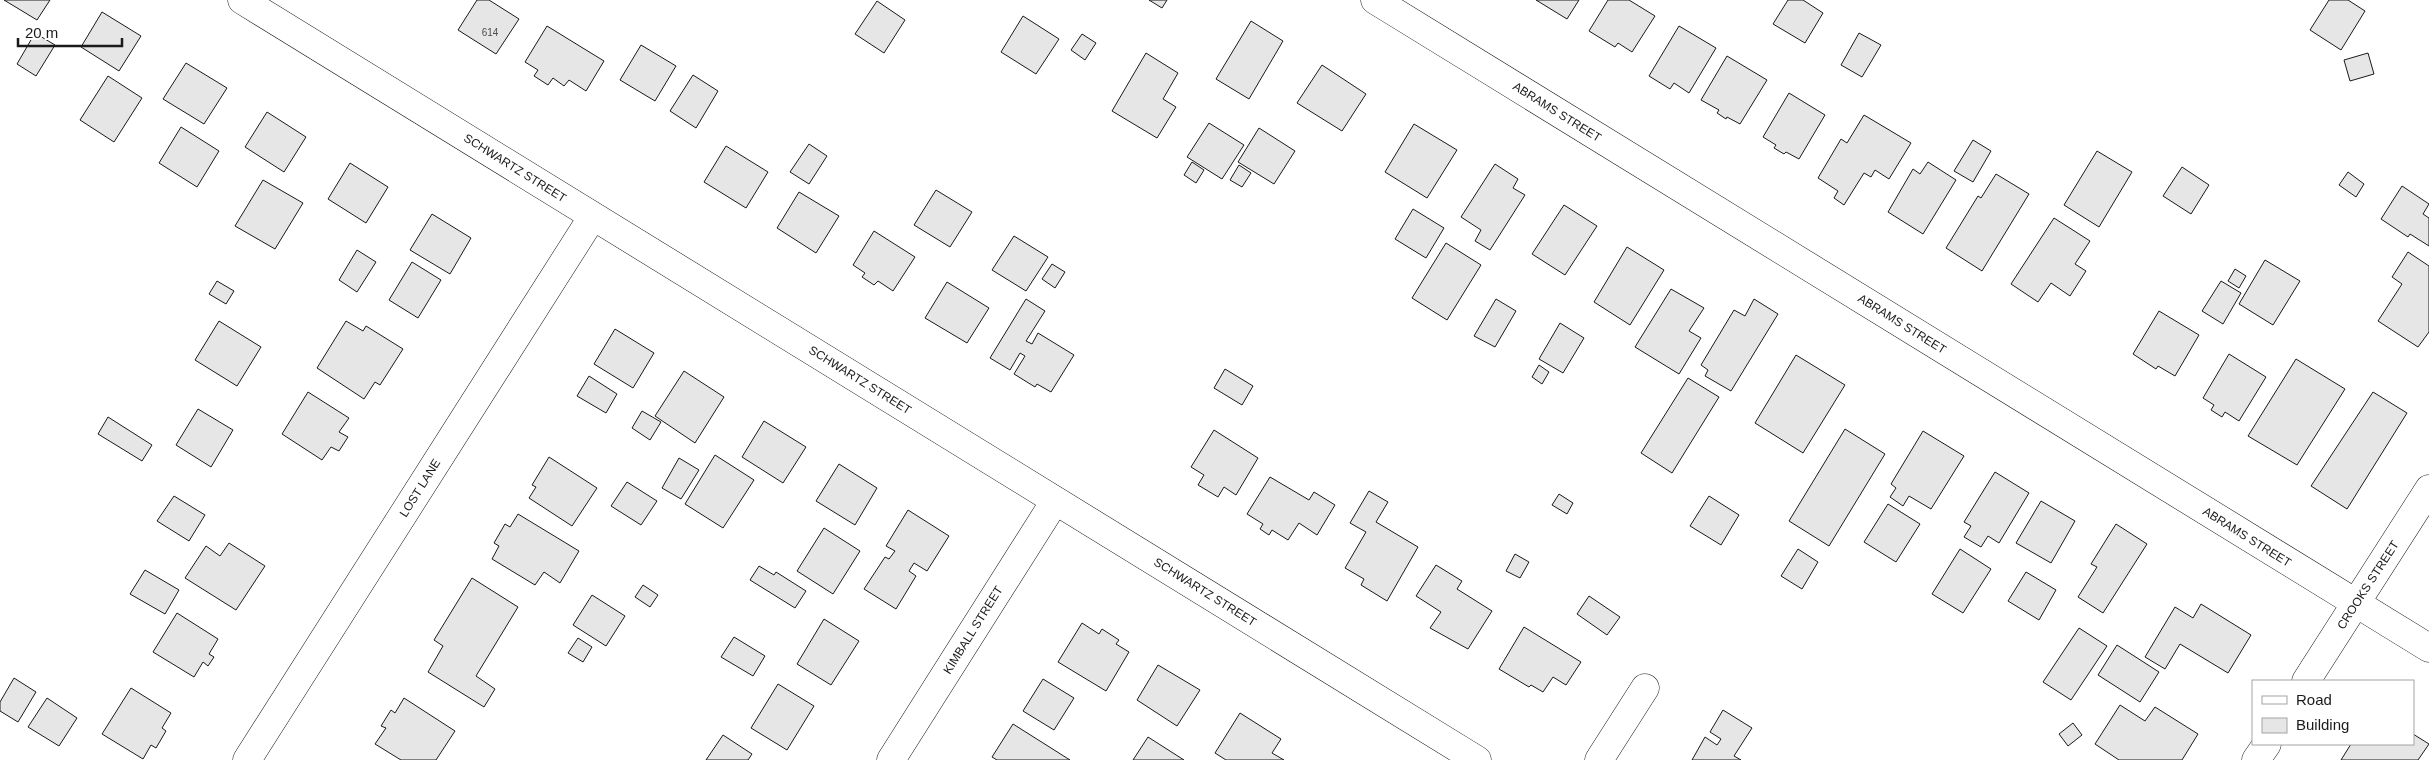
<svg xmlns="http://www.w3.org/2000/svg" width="2429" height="760" font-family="Arial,sans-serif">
  <rect width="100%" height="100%" fill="#fff"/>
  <path fill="#e6e6e6" stroke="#1a1a1a" d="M4 0H50L37 20Z
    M477 0H489L519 19 496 54 458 30Z
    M1149 0H1167L1162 8Z
    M1536 0H1579L1567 19Z
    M1608 0H1629L1655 16 1632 52 1618 43 1615 47 1589 31Z
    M1788 0H1803L1823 13 1805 43 1773 24Z
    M2329 0H2348L2365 11 2341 50 2310 30Z
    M877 1 905 20 884 53 855 34Z
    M102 12 141 36 119 71 81 47Z
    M1023 16 1059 39 1036 74 1001 52Z
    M1251 21 1283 41 1249 99 1216 79Z
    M547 26 604 61 586 91 569 80 564 86 553 78 548 85 534 76 538 70 525 62Z
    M1679 26 1716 48 1689 93 1674 83 1670 89 1649 76Z
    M35 33 55 45 36 76 17 64Z
    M1859 33 1881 45 1862 77 1841 65Z
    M1082 34 1096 43 1085 60 1071 50Z
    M641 45 676 66 655 101 620 80Z
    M1146 53 1178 73 1163 99 1176 107 1157 138 1112 111Z
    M2368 53 2374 74 2350 81 2344 60Z
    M1727 56 1767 80 1740 124 1727 117 1726 119 1717 113 1719 110 1701 100Z
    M186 63 227 88 204 124 163 99Z
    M1322 65 1366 94 1342 131 1297 103Z
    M693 75 718 91 696 128 670 111Z
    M108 76 142 98 114 142 80 120Z
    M1789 93 1825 115 1799 159 1786 152 1784 154 1774 148 1776 145 1763 137Z
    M267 112 306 137 284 172 245 147Z
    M1864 115 1911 143 1889 179 1875 170 1871 177 1864 173 1844 205 1834 198 1838 191 1818 178 1841 139 1847 143Z
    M1209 123 1244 145 1222 179 1187 157Z
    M1414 124 1457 150 1427 198 1385 172Z
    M181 127 219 151 197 187 159 163Z
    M1259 128 1295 151 1274 184 1238 162Z
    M1973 140 1991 151 1973 182 1954 171Z
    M809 144 827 156 809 184 790 172Z
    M726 146 768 172 746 208 704 182Z
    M2097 151 2132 172 2099 227 2064 205Z
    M1192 162 1204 170 1196 183 1184 175Z
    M1928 162 1956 180 1923 234 1888 212 1913 169 1920 174Z
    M350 163 388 187 366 223 328 199Z
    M1495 164 1518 179 1513 188 1525 195 1490 250 1475 241 1481 230 1461 217Z
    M1239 165 1251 173 1242 187 1230 180Z
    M2182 167 2209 185 2191 214 2163 196Z
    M2348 172 2364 184 2356 197 2339 185Z
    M1996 174 2029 194 1982 271 1946 248 1978 196 1981 198Z
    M263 180 303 203 275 249 235 226Z
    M2402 186 2429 204 2423 214 2429 218V246L2410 234 2408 237 2381 219Z
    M936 190 972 212 950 247 914 225Z
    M799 192 839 216 816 253 777 228Z
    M1564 205 1597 226 1565 275 1532 254Z
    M1413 209 1444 228 1426 258 1395 239Z
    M432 214 471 238 450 274 410 250Z
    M2054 218 2090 241 2075 264 2086 271 2070 296 2051 283 2038 302 2011 284Z
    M874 231 915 257 893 291 878 281 874 285 862 277 865 273 853 265Z
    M1014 236 1048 257 1026 291 992 270Z
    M1446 243 1481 265 1447 320 1412 298Z
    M1627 247 1664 270 1630 325 1594 302Z
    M357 250 376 262 357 292 339 280Z
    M2408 252 2429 266V332L2418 347 2378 321 2402 284 2392 277Z
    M2265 260 2300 281 2273 325 2239 304Z
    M412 262 441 280 418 318 389 300Z
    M1052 264 1065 272 1055 288 1042 279Z
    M2235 269 2246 276 2239 288 2228 281Z
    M217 281 234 291 226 304 209 294Z
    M2221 281 2241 293 2223 324 2202 311Z
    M947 282 989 308 967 343 925 318Z
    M1671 289 1704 308 1689 331 1701 338 1679 374 1635 347Z
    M1026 299 1045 311 1026 341 1032 344 1038 333 1074 355 1051 392 1037 384 1035 387 1014 374 1025 356 1020 353 1010 370 990 358Z
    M1496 299 1516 311 1495 347 1474 336Z
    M1754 299 1778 314 1731 391 1705 376 1708 370 1701 365 1734 310 1745 316Z
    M2159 311 2199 335 2175 376 2158 366 2156 369 2133 354Z
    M219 321 261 347 237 386 195 360Z
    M346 321 363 331 366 326 403 349 380 385 375 382 364 399 317 368Z
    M1560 323 1584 338 1563 373 1539 359Z
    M615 329 654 353 633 388 594 364Z
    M2229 354 2266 377 2239 421 2225 412 2222 417 2211 410 2214 405 2203 398Z
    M1796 355 1845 385 1803 453 1755 423Z
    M2296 359 2345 389 2297 465 2248 436Z
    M1539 365 1549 372 1542 384 1532 377Z
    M1225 369 1253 386 1242 405 1214 388Z
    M684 371 724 397 695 443 655 416Z
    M589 376 617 394 606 413 577 396Z
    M1688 378 1719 397 1672 473 1641 453Z
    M308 392 349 418 339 432 348 437 339 451 331 447 322 460 282 434Z
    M2373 392 2407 413 2347 509 2311 486Z
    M198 409 233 430 211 467 176 445Z
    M642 411 661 422 650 440 632 428Z
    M108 417 152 445 142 461 98 434Z
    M764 421 806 447 783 483 742 457Z
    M1845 429 1885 454 1829 546 1789 521Z
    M1214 430 1258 458 1236 495 1224 487 1218 497 1198 485 1204 475 1191 467Z
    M1923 431 1964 456 1931 509 1909 496 1903 506 1890 497 1896 488 1891 484Z
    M715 455 754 480 723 528 685 504Z
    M549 457 597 488 572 526 529 498 536 487 532 485Z
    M679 458 699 470 681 499 662 488Z
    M839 464 877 488 855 525 816 501Z
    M1995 472 2029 493 1999 543 1988 536 1981 547 1964 537 1971 526 1964 522Z
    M1270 477 1309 500 1314 492 1335 505 1317 535 1299 523 1288 540 1272 530 1269 535 1260 529 1263 524 1247 514Z
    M627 482 657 501 641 525 611 506Z
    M1369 491 1388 502 1376 522 1418 547 1387 601 1361 585 1364 579 1345 568 1366 532 1350 523Z
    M1559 494 1573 503 1567 514 1552 505Z
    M174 496 205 515 189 541 157 521Z
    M1709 496 1739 515 1721 545 1690 526Z
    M2041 501 2075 521 2051 563 2016 543Z
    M1888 504 1920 524 1896 562 1864 542Z
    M908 510 949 536 927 571 914 563 909 571 916 576 896 609 864 589 885 557 889 559 895 551 886 546Z
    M518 514 579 551 560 583 544 572 535 585 492 559 499 546 494 543 505 524 510 527Z
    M2116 524 2147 544 2103 613 2078 597 2097 567 2091 564Z
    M824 528 860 551 833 594 797 571Z
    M229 543 265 566 236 610 185 578 206 546 220 556Z
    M1798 549 1818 562 1802 589 1781 576Z
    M1960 549 1991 569 1963 613 1932 594Z
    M1515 554 1529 562 1520 578 1506 571Z
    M1436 565 1462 581 1457 589 1492 611 1468 649 1430 628 1441 612 1416 596Z
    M759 566 774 575 776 572 806 591 795 608 750 580Z
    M145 570 179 590 165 614 130 594Z
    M2026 572 2056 590 2039 620 2008 601Z
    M472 578 518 607 476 676 495 689 484 707 428 672 443 646 434 640Z
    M643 585 658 595 650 607 635 597Z
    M592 595 625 616 606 646 573 625Z
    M1589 596 1620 617 1607 635 1577 614Z
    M2201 604 2251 635 2228 673 2180 644 2165 669 2145 657 2175 607 2193 618Z
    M177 613 218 639 209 654 214 657 208 666 203 662 194 677 153 652Z
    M824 619 859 641 831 685 797 664Z
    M1082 623 1099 634 1102 629 1119 640 1116 644 1129 652 1106 691 1058 662Z
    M1524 627 1581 662 1566 685 1553 677 1543 692 1531 685 1529 687 1499 669Z
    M2079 628 2107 646 2071 700 2043 682Z
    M734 637 765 656 753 676 721 657Z
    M578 638 592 647 583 662 568 653Z
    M2117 645 2159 672 2140 702 2098 675Z
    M1158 665 1200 690 1177 726 1137 700Z
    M14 678 36 692 18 722 0 711V702Z
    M1043 679 1074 698 1054 730 1023 711Z
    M778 684 814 706 787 750 751 728Z
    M131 688 171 713 162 728 166 731 156 748 151 745 143 759 102 734Z
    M47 698 77 718 59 746 28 727Z
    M404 698 455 731 436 760H401L375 744 386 728 381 726 391 710 395 713Z
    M2120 705 2145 721 2155 707 2198 734 2182 760H2119L2095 744Z
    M1723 710 1752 728 1734 756 1741 760H1692L1705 737 1717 745 1721 739 1710 732Z
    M1240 713 1281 739 1272 753 1284 760H1226L1215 753Z
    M2073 723 2082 735 2068 746 2059 734Z
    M1013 724 1070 760H997L992 757Z
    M2413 734 2429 744 2418 760H2341L2351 744H2413Z
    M723 735 752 754 748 760H706Z
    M1148 737 1184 760H1133Z"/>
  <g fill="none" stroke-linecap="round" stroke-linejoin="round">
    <g stroke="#1a1a1a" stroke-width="29">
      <path id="minor" d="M242 0 1477 760
        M1375 0 2429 648
        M2306 681 2429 489
        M247 760 593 216
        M891 760 1055 501
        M1599 760 1645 688
        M2256 760 2267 744"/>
    </g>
    <use href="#minor" stroke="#fff" stroke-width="28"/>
  </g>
  <g text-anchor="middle" stroke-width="4" stroke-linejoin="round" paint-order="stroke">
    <g font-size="10" fill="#4d4d4d">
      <text x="490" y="36">614</text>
    </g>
    <g font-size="12" fill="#1a1a1a" stroke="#fff">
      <text transform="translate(1557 112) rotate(32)" y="4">ABRAMS STREET</text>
      <text transform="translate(515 168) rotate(32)" y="4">SCHWARTZ STREET</text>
      <text transform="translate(1902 324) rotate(32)" y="4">ABRAMS STREET</text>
      <text transform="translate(860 380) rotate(32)" y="4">SCHWARTZ STREET</text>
      <text transform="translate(420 488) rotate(-58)" y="4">LOST LANE</text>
      <text transform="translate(2247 537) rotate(32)" y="4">ABRAMS STREET</text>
      <text transform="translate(2368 585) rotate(-57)" y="4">CROOKS STREET</text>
      <text transform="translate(1205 592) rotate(32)" y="4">SCHWARTZ STREET</text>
      <text transform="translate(973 630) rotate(-58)" y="4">KIMBALL STREET</text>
    </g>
  </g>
  <rect x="2252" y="680" width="162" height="65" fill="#ffffff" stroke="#a3a3a3"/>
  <rect x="2262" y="696" width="25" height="8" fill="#ffffff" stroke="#a3a3a3"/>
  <text x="2296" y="705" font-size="15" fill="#1a1a1a">Road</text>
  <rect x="2262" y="718" width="25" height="15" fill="#e6e6e6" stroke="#a3a3a3"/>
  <text x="2296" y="730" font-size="15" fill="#1a1a1a">Building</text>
  <path d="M18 38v8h104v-8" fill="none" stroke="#1a1a1a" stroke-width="2.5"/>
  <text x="25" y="38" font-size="15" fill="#1a1a1a" stroke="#ffffff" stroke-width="4" paint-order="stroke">20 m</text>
</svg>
